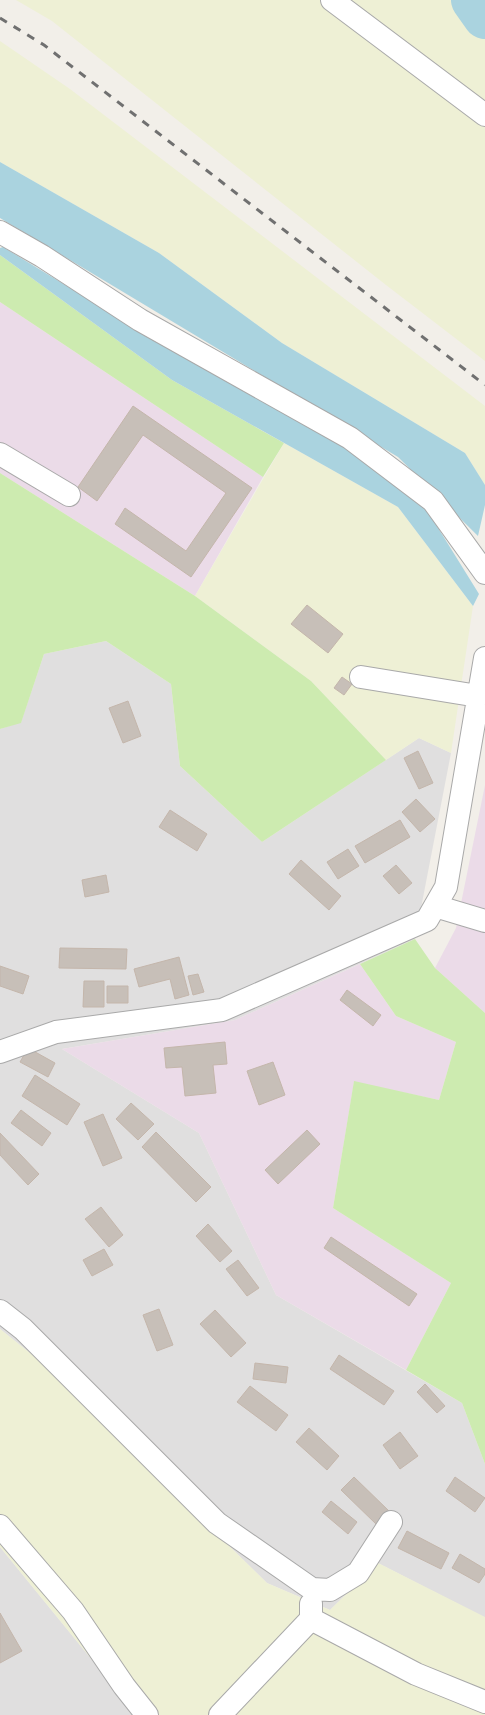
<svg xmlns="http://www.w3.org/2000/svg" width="485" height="1715" font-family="'Sofia Sans Condensed',sans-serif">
  <rect width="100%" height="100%" fill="#f2efe9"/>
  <path fill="#e0dfdf" d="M106 641 171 684 180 766 262 842 419 738 451 753 415 939 235 1020 62 1049 199 1133 276 1295 462 1403 485 1464V1618L378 1563 330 1610 267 1583 40 1361 0 1329V729L21 722 44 654Z
    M0 1547 137 1715H0Z"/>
  <path fill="#ebdbe8" d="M0 302 263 477 195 596 0 473Z
    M485 785V1013L435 968 456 928Z
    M360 964 396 1016 456 1042 439 1100 354 1082 333 1208 451 1283 406 1370 276 1295 199 1133 62 1049 235 1020Z"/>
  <path fill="#eef0d5" d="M16 0H485V361L386 285 52 21Z
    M0 41 70 89 485 406V485L465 453 282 343 159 253 0 162Z
    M284 443 398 507 473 606 451 753 419 738 386 760 311 681 195 596Z
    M0 1329 40 1361 267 1583 330 1610 378 1563 485 1617V1715H137L0 1547Z"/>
  <path fill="#cdebb0" d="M0 255 172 380 284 443 263 477 0 302Z
    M0 473 195 596 311 681 386 760 262 842 180 766 171 684 106 641 44 654 21 723 0 729Z
    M415 939 435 968 485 1013V1464L462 1403 406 1370 451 1283 333 1208 354 1081 439 1100 456 1042 396 1016 360 964Z"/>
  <path fill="#aad3df" d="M0 162 159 253 282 343 465 453 485 485V505L478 536 398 457 0 218Z
    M3 247 129 324 343 445 422 502 479 594 473 606 398 507 172 380 0 255V248Z"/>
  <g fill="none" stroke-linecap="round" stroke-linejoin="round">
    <path stroke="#aad3df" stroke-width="44" d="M473 0 485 17"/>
  </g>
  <path fill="#c7bfb8" stroke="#c4b6ab" d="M133 406 252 488 191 577 115 524 125 508 186 551 226 493 143 435 97 501 78 487Z
    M307 605 343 634 328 653 291 624Z
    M342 677 352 684 344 695 334 688Z
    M128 701 141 736 123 743 109 708Z
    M418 751 433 783 419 789 404 758Z
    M416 799 435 819 420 832 402 812Z
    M170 810 207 834 197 851 159 827Z
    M400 820 410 837 365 863 355 846Z
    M348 849 359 866 338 879 327 862Z
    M301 860 341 896 329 910 289 874Z
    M396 865 412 883 399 894 383 876Z
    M106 875 109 892 85 897 82 880Z
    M60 948 127 949 126 969 59 968Z
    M179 957 189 995 175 999 170 979 139 987 134 969Z
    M0 966 29 976 23 994 0 986Z
    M198 974 204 992 193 995 188 976Z
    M84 981H104V1007H83Z
    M107 986H128V1003H107Z
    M347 990 381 1015 373 1026 340 1000Z
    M225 1042 227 1064 213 1065 216 1093 185 1096 182 1067 166 1068 164 1048Z
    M28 1048 55 1063 48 1077 20 1062Z
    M273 1062 285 1095 259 1105 247 1071Z
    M35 1075 80 1104 67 1125 22 1096Z
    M131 1103 154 1124 138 1140 116 1119Z
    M21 1110 51 1133 42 1146 11 1123Z
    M103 1114 122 1158 103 1166 84 1122Z
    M307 1130 320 1144 278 1184 265 1170Z
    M156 1132 211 1187 196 1202 142 1147Z
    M0 1133 39 1174 28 1185 0 1155Z
    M101 1207 123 1235 109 1247 85 1219Z
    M208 1224 232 1251 220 1262 196 1236Z
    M331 1237 417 1294 409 1306 324 1248Z
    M104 1249 113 1265 92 1276 83 1260Z
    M238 1260 259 1288 247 1296 226 1269Z
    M159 1309 173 1345 157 1351 143 1315Z
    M215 1310 246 1343 231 1357 200 1324Z
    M339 1355 394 1391 384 1405 330 1369Z
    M255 1363 288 1367 286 1383 253 1379Z
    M425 1384 445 1406 437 1413 417 1392Z
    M250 1386 288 1415 276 1431 237 1402Z
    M309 1428 339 1456 327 1470 296 1442Z
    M400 1432 418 1456 400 1469 383 1445Z
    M354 1477 389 1511 376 1524 341 1490Z
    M455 1477 485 1498 475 1512 446 1491Z
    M331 1501 357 1522 348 1534 322 1512Z
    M407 1531 449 1553 441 1569 398 1548Z
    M460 1554 485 1569V1574L479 1583 452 1568Z
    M0 1613 22 1651 0 1663Z"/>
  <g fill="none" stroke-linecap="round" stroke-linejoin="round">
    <g stroke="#a9a9a9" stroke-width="24">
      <path id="minor" d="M332 0 485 115
        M0 232 42 256 140 320 350 438 433 501 485 573
        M0 454 69 495
        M361 677 478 696
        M435 906 485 921
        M0 1052 56 1032 222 1010 427 920 446 887 485 658
        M0 1311 23 1329 217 1523 312 1589 330 1590 358 1573 391 1522
        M0 1526 73 1611 124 1686 147 1715
        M311 1619 416 1674 485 1702
        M220 1715 311 1619V1604"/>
    </g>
    <use href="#minor" stroke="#fff" stroke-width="22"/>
    <path stroke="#707070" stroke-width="3" stroke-dasharray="8 8" stroke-linecap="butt" d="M0 18 44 45 485 385"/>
  </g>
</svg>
